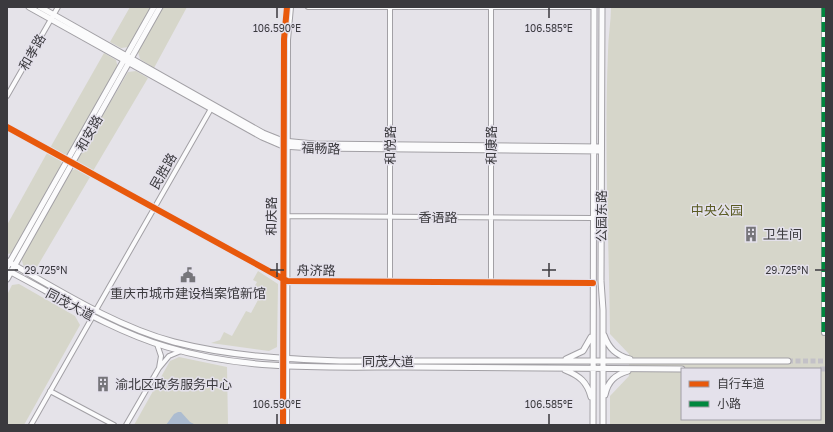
<svg xmlns="http://www.w3.org/2000/svg" width="833" height="432" font-family="'Golos Text','Noto Sans SC',sans-serif">
  <rect width="100%" height="100%" fill="#e5e3e9"/>
  <path fill="#d6d6ca" fill-rule="evenodd" d="M130 7H152L129 47 121 48 110 42Z
    M163 7H187L154 68 140 59 138 52Z
    M611 7H826V425H610V396L629 376V354L610 334C609 240 604 146 608 52 608 37 611 22 611 7ZM682 369H820V419H682Z
    M104 53 116 60 118 68 68 154 64 155 50 148Z
    M136 71 148 78 93 171 78 162 77 159 128 72Z
    M47 153 61 161 62 166 13 253 7 254V225Z
    M76 169 90 177 34 272 24 267 21 258 70 171Z
    M258 271 278 284 277 347 269 351 211 343 220 340 224 332 232 336 246 311 251 313 258 300 254 297 257 291 253 289 257 282 253 280Z
    M19 284 75 316 80 325 24 425H7V295L12 285Z
    M179 357 227 367 228 425H134L170 361Z"/>
  <path fill="#acbcd0" d="M178 412H181L190 422 196 425H166L174 414Z"/>
  <g fill="none" stroke-linecap="round" stroke-linejoin="round">
    <path stroke="#c3c1c7" stroke-width="5" stroke-dasharray="5 2.5" stroke-linecap="butt" d="M788 361H826
      M820 369H826"/>
    <g stroke="#a2a0a5" stroke-width="6">
      <path id="minor" d="M308 7H594
        M390 7V282
        M824 7V333
        M7 96 58 7
        M7 127 287 281 593 283
        M286 216 593 218
        M491 282V7
        M96 310 212 107
        M157 344 161 356 159 368 169 356 181 351
        M50 391 114 425
        M31 425 93 316
        M126 425 159 368
        M283 425 284 39 287 7
        M287 425 288 40 291 7"/>
    </g>
    <g stroke="#a2a0a5" stroke-width="7">
      <path id="major" d="M29 7 262 137 283 146 313 148 601 151
        M40 7 263 133 283 141 314 144 601 147
        M602 7 601 281 603 310V425
        M7 261C60 291 115 326 174 342 229 356 284 359 340 361H788
        M7 267 154 7
        M7 270C59 297 110 330 167 347 245 371 326 367 406 367 498 368 590 369 682 369
        M7 279 160 7
        M604 335C609 349 616 355 630 359
        M566 359 583 351 591 337
        M565 370C580 376 587 382 591 397
        M605 395C608 381 615 375 628 371
        M593 425 594 7"/>
    </g>
    <use href="#minor" stroke="#fbfbfc" stroke-width="4"/>
    <use href="#major" stroke="#fbfbfc" stroke-width="5"/>
    <path stroke="#00873e" stroke-width="5" stroke-dasharray="10 5" stroke-linecap="butt" d="M824 7V333"/>
    <g stroke="#e4e1eb" stroke-width="8">
      <path id="cycleway" d="M7 127 287 281 593 283
        M283 425 284 39 287 7"/>
    </g>
    <use href="#cycleway" stroke="#e8590c" stroke-width="6"/>
  </g>
  <path fill="none" stroke="#3b3a3e" stroke-width="1.5" d="M277 8V18M549 8V18M277 263V277M549 263V277M8 270H18M270 270H284M542 270H556M815 270H825M277 414V424M549 414V424"/>
  <defs>
    <g id="building-bare" transform="scale(1.2)"><path d="M-4-6H4V6H1V3H-1V6H-4ZM-2.5-4.3h1.7v1.8h-1.7ZM.8-4.3h1.7v1.8H.8ZM-2.5-1h1.7V.8h-1.7ZM.8-1h1.7V.8H.8Z" fill="#76757a" stroke="#e4e1eb" stroke-width="2.5" paint-order="stroke"/></g>
    <g id="civic-bare" transform="scale(1.2)"><path d="M-.6-6.5H3V-4.5H.6V-3L4-1V1h2V6H-6V1h2V-1L-.6-3ZM-1.2 2.5V6h2.4V2.5Z" fill="#76757a" stroke="#e4e1eb" stroke-width="2.5" paint-order="stroke"/></g>
  </defs>
  <g fill-rule="evenodd">
    <use href="#building-bare" x="751" y="234"/>
    <use href="#civic-bare" x="188" y="275"/>
    <use href="#building-bare" x="103" y="384"/>
  </g>
  <g text-anchor="middle" stroke-width="3" stroke-linejoin="round" paint-order="stroke">
    <g font-size="13" fill="#3b3a3e" stroke="#e4e1eb">
      <text transform="translate(32 52) rotate(-60)" y="5">和孝路</text>
      <text transform="translate(89 133) rotate(-60)" y="5">和安路</text>
      <text transform="translate(390 145) rotate(-90)" y="5">和悦路</text>
      <text transform="translate(491 145) rotate(-90)" y="5">和康路</text>
      <text transform="translate(321 148) rotate(2)" y="5">福畅路</text>
      <text transform="translate(163 171) rotate(-60)" y="5">民胜路</text>
      <text transform="translate(271 216) rotate(-90)" y="5">和庆路</text>
      <text transform="translate(601 216) rotate(-90)" y="5">公园东路</text>
      <text x="438" y="222">香语路</text>
      <text transform="translate(316 270) rotate(1)" y="5">舟济路</text>
      <text transform="translate(70 304) rotate(28)" y="5">同茂大道</text>
      <text x="388" y="366">同茂大道</text>
    </g>
    <g font-size="13" fill="#5a5b23" stroke="#e4e1eb">
      <text x="717" y="215">中央公园</text>
    </g>
    <g font-size="13" fill="#3b3a3e" stroke="#e4e1eb" text-anchor="start">
      <text x="763" y="239">卫生间</text>
      <text x="188" y="298" text-anchor="middle">重庆市城市建设档案馆新馆</text>
      <text x="115" y="389">渝北区政务服务中心</text>
    </g>
  </g>
  <g font-size="10" text-anchor="middle" fill="#3b3a3e" stroke="#e4e1eb" stroke-width="3" stroke-linejoin="round" paint-order="stroke">
    <text x="277" y="32">106.590°E</text>
    <text x="549" y="32">106.585°E</text>
    <text x="787" y="274">29.725°N</text>
    <text x="46" y="274">29.725°N</text>
    <text x="277" y="408">106.590°E</text>
    <text x="549" y="408">106.585°E</text>
  </g>
  <rect width="833" height="432" fill="none" stroke="#3b3a3e" stroke-width="16"/>
  <rect x="681" y="368" width="140" height="52" fill="#e4e1eb" stroke="#a09ea6"/>
  <rect x="689" y="381" width="20" height="6" fill="#e8590c" stroke="#a09ea6"/>
  <text x="717" y="388" font-size="12" fill="#3b3a3e">自行车道</text>
  <rect x="689" y="401" width="20" height="6" fill="#00873e" stroke="#a09ea6"/>
  <text x="717" y="408" font-size="12" fill="#3b3a3e">小路</text>
</svg>
